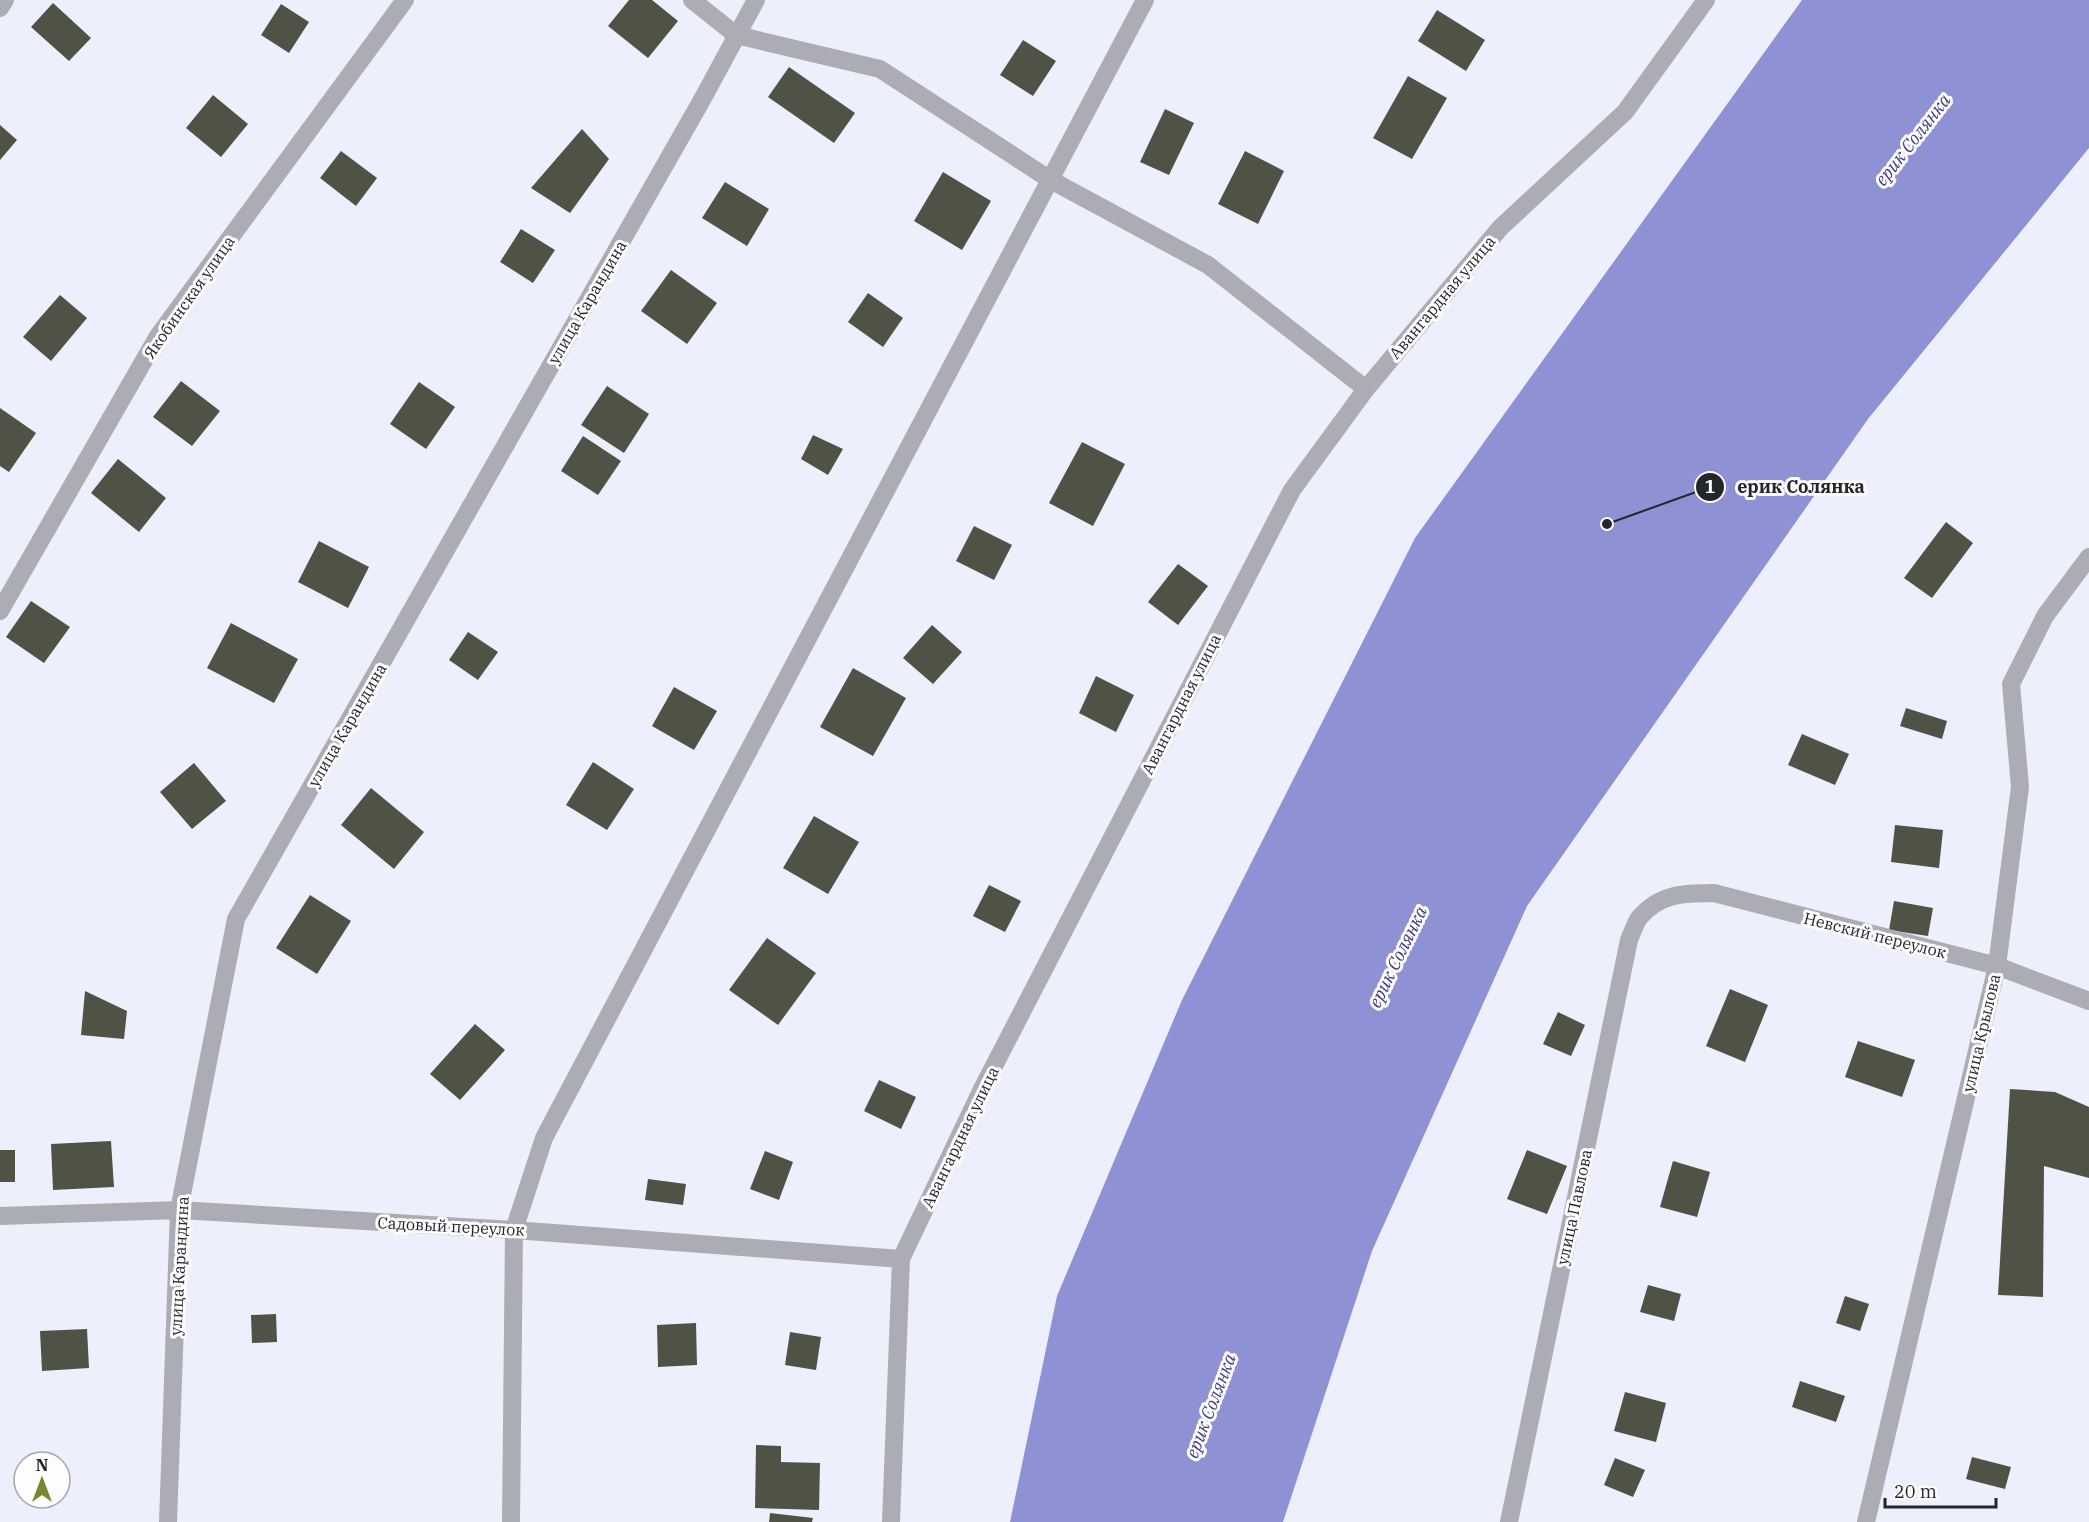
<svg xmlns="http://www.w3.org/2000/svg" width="2089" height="1522" font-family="'IBM Plex Serif',serif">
  <rect width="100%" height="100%" fill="#edeffd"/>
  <path fill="#8e92d5" d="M1802 0H2089V148L1868 419 1527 906 1372 1251 1283 1522H1010L1057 1296 1182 1000 1415 538Z"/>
  <path fill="#4f5345" d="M629 0H652L678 21 648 58 608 26Z
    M53 3 91 38 69 61 31 27Z
    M281 4 309 22 289 53 261 35Z
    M1437 10 1485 40 1466 71 1418 41Z
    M1023 40 1056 61 1033 96 1000 75Z
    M789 67 855 113 834 143 768 97Z
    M1408 76 1447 98 1412 159 1373 138Z
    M213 95 248 124 221 157 186 128Z
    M1165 109 1194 123 1169 175 1140 162Z
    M0 125 17 140 0 160Z
    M582 129 609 159 570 213 531 188Z
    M341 151 377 178 356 206 320 178Z
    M1245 151 1284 171 1258 224 1218 204Z
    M943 172 991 201 962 250 914 221Z
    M725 182 769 209 747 246 702 218Z
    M521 229 555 250 533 283 500 262Z
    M671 270 717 303 687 344 641 311Z
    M868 293 903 318 883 347 848 322Z
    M60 295 87 318 51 361 23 337Z
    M181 381 220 411 192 446 153 417Z
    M419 382 455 407 426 449 390 424Z
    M607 386 649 414 624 453 581 425Z
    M0 408 36 433 9 472 0 466Z
    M813 435 843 449 828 475 801 459Z
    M583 436 621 461 598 495 561 471Z
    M1082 442 1125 464 1093 526 1049 503Z
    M118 459 166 498 139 532 91 493Z
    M1946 522 1973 543 1932 598 1904 578Z
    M974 526 1012 545 994 580 956 561Z
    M319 541 369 567 348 608 298 582Z
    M1178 564 1208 586 1178 625 1148 602Z
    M31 601 70 627 44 663 6 637Z
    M231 623 298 659 274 703 207 668Z
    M932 625 962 652 933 684 903 658Z
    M468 632 498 652 478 680 449 660Z
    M853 668 906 698 873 756 820 727Z
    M1096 676 1134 695 1116 732 1079 713Z
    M674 687 717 711 694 750 652 726Z
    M1906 708 1947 721 1942 739 1900 726Z
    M1802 734 1849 754 1835 785 1788 765Z
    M593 762 634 789 607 830 566 805Z
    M194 763 226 801 192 829 160 792Z
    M371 788 424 832 394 869 341 825Z
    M814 816 859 842 828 894 783 868Z
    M1895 825 1943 830 1939 868 1891 862Z
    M989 885 1021 901 1005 932 973 916Z
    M310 895 351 921 317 974 276 948Z
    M1894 901 1933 908 1928 936 1889 930Z
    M767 938 816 973 778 1025 729 990Z
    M1730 989 1768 1005 1745 1062 1706 1046Z
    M85 991 127 1011 124 1039 81 1035Z
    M1558 1012 1585 1025 1571 1056 1543 1044Z
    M475 1024 505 1050 460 1100 430 1074Z
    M1858 1041 1915 1060 1902 1097 1845 1077Z
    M879 1080 916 1097 901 1129 864 1111Z
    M2010 1089 2055 1092 2089 1107V1178L2044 1166 2043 1297 1998 1295Z
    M111 1141 114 1187 53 1190 51 1144Z
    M0 1150H15V1182H0Z
    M1527 1150 1567 1166 1547 1214 1507 1199Z
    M765 1151 793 1162 779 1200 750 1189Z
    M1673 1161 1710 1172 1697 1217 1660 1207Z
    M648 1179 686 1184 683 1205 645 1200Z
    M1648 1285 1681 1294 1674 1321 1640 1312Z
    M1845 1296 1869 1304 1860 1331 1836 1323Z
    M276 1314 277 1342 252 1343 251 1315Z
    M696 1323 697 1365 658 1367 657 1325Z
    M87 1329 89 1368 42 1371 40 1331Z
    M790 1332 821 1337 816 1370 785 1365Z
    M1800 1381 1845 1396 1836 1422 1792 1407Z
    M1625 1392 1666 1403 1656 1442 1614 1431Z
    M756 1445 781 1446V1462L820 1463 819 1510 755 1508Z
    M1972 1457 2011 1467 2005 1489 1966 1479Z
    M1615 1458 1645 1470 1633 1497 1604 1485Z
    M770 1513 813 1518 812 1522H769Z"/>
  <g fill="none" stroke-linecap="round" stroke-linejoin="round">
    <path stroke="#acadb4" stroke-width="18" d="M692 0 736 35 880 69 1049 179 1208 265 1366 389"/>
    <path stroke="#acadb4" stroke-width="18" d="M0 8 5 0
      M0 611 158 336 405 0
      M0 1216 179 1210 514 1230 901 1259
      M168 1522 179 1210 236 919 703 98 756 0
      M511 1522 514 1230 544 1138 1145 0
      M891 1522 901 1259 981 1091 1292 490 1366 389 1500 228 1625 112 1706 0
      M1509 1522 1629 940C1632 933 1635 924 1639 918 1660 893 1685 893 1714 893L1997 966 2089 1001
      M1866 1522 1997 966 2020 787 2011 684 2045 616 2089 557"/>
  </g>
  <g text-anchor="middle" stroke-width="6" stroke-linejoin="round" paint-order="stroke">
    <g font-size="16" fill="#25262c" stroke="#fdfdfd">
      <text transform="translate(189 297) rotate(-55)" y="6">Якобинская улица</text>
      <text transform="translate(1442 297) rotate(-50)" y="6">Авангардная улица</text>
      <text transform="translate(587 302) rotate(-60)" y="6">улица Карандина</text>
      <text transform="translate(1181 704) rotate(-63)" y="6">Авангардная улица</text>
      <text transform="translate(347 725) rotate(-60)" y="6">улица Карандина</text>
      <text transform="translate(1875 935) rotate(14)" y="6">Невский переулок</text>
      <text transform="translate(1981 1033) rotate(-77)" y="6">улица Крылова</text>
      <text transform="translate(960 1137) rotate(-64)" y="6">Авангардная улица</text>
      <text transform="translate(1574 1207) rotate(-78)" y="6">улица Павлова</text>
      <text transform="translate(451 1226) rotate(3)" y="6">Садовый переулок</text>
      <text transform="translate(179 1266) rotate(-87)" y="6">улица Карандина</text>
    </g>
    <g font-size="18" font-style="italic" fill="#3d3a89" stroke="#fdfdfd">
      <text transform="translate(1913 140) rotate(-52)" y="6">ерик Солянка</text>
      <text transform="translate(1398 957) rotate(-64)" y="6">ерик Солянка</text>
      <text transform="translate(1211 1406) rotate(-69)" y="6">ерик Солянка</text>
    </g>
  </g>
  <path fill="none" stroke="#25262c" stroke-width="2" d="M1607 524L1710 487"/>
  <g fill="#25262c" stroke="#fdfdfd" stroke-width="2">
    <circle cx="1607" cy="524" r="6"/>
    <circle cx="1710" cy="487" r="15"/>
  </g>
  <g font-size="18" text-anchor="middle" font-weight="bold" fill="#fff">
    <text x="1710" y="493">1</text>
  </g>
  <g font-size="18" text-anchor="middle" font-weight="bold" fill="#25262c" stroke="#fdfdfd" stroke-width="6" stroke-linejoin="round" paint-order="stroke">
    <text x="1801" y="493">ерик Солянка</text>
  </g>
  <g transform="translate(42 1480)"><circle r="28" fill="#fdfdfd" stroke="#a7a7a9" stroke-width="1.5"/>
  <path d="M0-4.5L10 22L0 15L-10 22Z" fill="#778634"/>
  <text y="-9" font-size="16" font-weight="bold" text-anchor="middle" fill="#25262c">N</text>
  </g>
  <path d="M1885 1498v9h111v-9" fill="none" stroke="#25262c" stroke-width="3"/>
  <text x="1894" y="1498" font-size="18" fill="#25262c" stroke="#fdfdfd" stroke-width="4.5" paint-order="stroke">20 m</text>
</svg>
